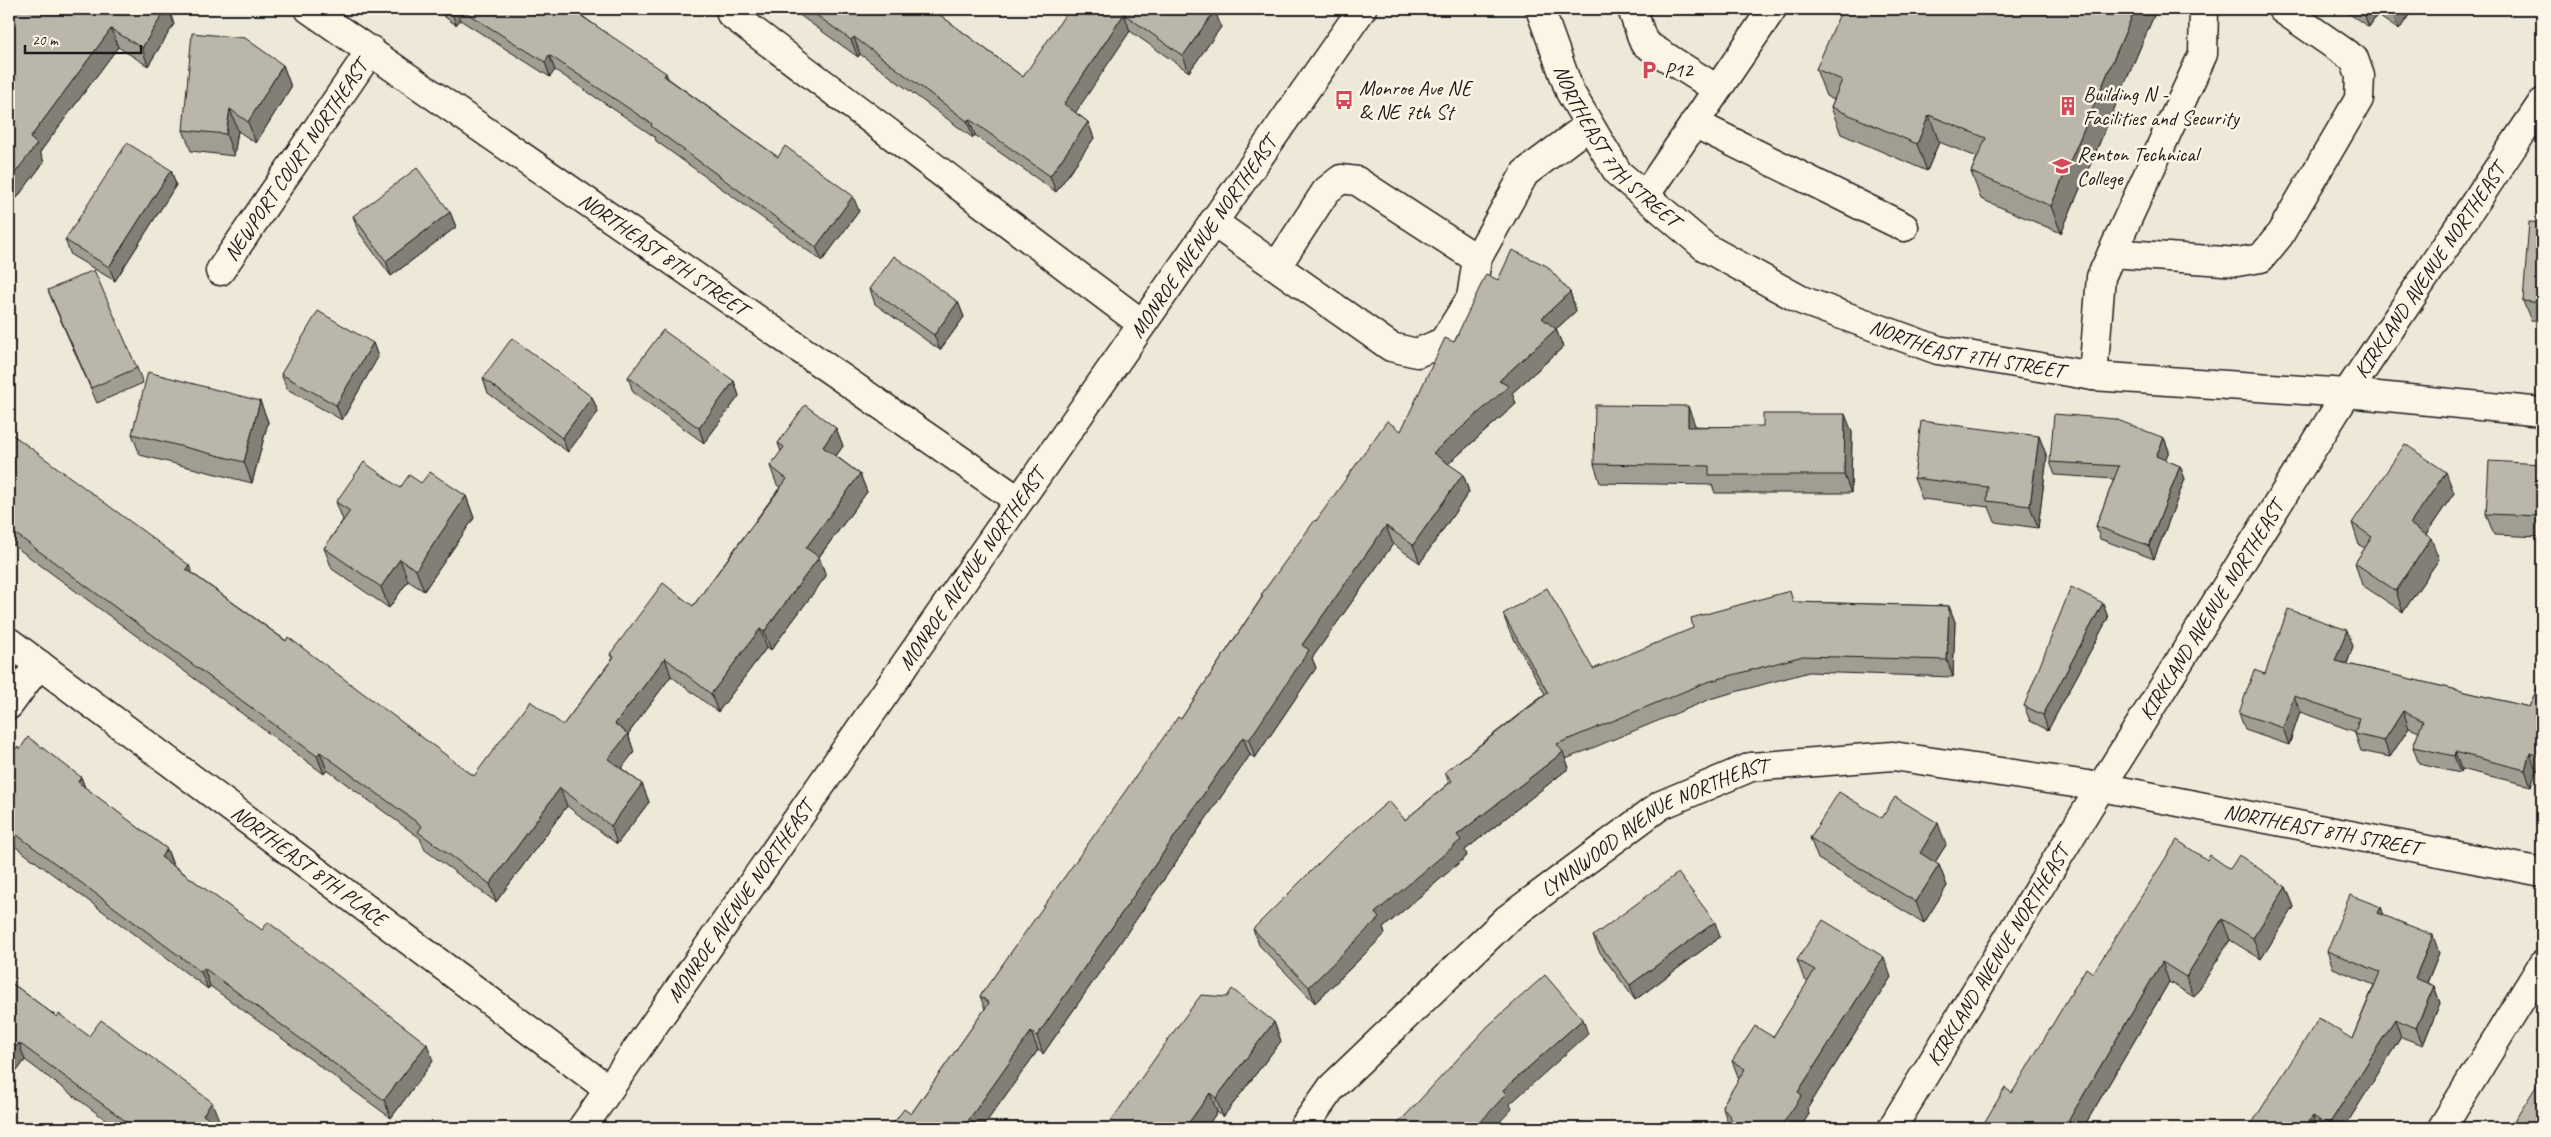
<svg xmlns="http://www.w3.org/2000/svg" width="2551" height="1137" font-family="Caveat,sans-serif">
  <rect width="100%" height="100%" fill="#eee8d9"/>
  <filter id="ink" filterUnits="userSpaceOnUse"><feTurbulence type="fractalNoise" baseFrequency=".02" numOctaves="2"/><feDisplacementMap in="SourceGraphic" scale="10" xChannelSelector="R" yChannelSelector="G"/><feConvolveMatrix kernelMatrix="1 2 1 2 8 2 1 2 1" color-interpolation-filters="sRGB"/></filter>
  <g filter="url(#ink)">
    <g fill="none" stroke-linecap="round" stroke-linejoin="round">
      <g stroke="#1c1c1c" stroke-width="31">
        <g id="minor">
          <path id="s1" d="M309 9 1018 500"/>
          <path id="s2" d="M1540 9 1570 92 1618 173 1705 247 1801 300 1938 350 2093 376 2347 393 2542 412"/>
          <path d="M1632 9 1644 43 1717 89"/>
          <path d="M731 14 1141 323"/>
          <path d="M1694 123 1904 227"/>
          <path d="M1645 196 1772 9"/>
          <path d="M1213 222 1391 347 1417 353 1443 342 1471 298 1477 259 1357 181 1341 179 1326 191 1277 266"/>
          <path d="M2112 253 2237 262 2261 258 2279 236 2359 99 2360 76 2354 59 2282 9"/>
          <path d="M1477 259 1525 173 1589 125"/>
          <path id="s3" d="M220 271 371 50"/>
          <path d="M2093 376 2101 277 2203 54 2204 9"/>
          <path id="s4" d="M9 642 608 1089"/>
          <path d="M9 705 39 664"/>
          <path id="s5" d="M582 1128 1362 9"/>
          <path id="s6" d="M1303 1128 1332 1087 1507 919 1661 805 1751 767 1893 756 2101 787 2542 872"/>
          <path id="s7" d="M1892 1128 2101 787 2347 393 2542 103"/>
          <path d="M2442 1128 2542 965"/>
        </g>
      </g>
      <use href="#minor" stroke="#fcf5e5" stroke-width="28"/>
    </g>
    <path fill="#a09d92" stroke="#1c1c1c" d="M434 9H577L581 15 669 79 778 157 859 211 822 261 656 141 655 137 555 70 550 77 460 20 456 25Z
      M791 9H932L1023 77 1085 9 1221 27 1189 72 1130 31 1075 112 1088 122 1094 138 1056 192 975 135 973 138 860 54 858 57Z
      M2342 9H2413L2399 30 2377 15 2369 27Z
      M9 13 174 24 148 66 118 47 40 152 44 162 10 207 9 206Z
      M2155 13 2061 233 1981 199 1971 172 1977 157 1939 142 1927 171 1841 134 1831 107 1834 100 1826 96 1816 69Z
      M283 65 291 87 256 143 238 131 234 156 191 151 183 130Z
      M171 170 176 185 115 281 71 255 65 240Z
      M450 212 456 227 391 276 358 231 353 216Z
      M2542 223V322L2531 321 2523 301Z
      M1498 280 1570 292 1576 311 1556 329 1563 347 1512 393 1516 404 1448 464 1463 474 1469 492 1420 563 1393 544 1312 658 1316 668 1255 758 1250 755 1043 1054 1038 1050 982 1128H890L911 1114 985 1009 980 996 1181 719 1262 597 1261 595 1316 521 1401 431 1454 342Z
      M870 289 958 302 964 317 940 350 875 304Z
      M48 290 137 368 143 383 97 403 54 305Z
      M373 343 378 357 342 420 287 389 281 374Z
      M628 377 734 381 739 396 704 443 633 392Z
      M483 378 592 397 598 412 568 452 488 393Z
      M260 401 268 422 252 483 140 455 132 434Z
      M1695 425V426L1852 432 1851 493H1715L1712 485 1600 483 1594 464Z
      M836 428 843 446 836 456 860 474 867 492 819 557 826 576 771 650 767 647 718 712 671 676 628 734 634 752 621 768 642 784 649 802 617 844 567 806 496 902 425 850 420 838 327 770 324 774 9 542V432L192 573 474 776 563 725 612 659 610 654 693 606 780 487 777 485 770 466 781 452 778 443Z
      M2039 436 2047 457 2038 528 1995 522 1989 507 1922 499 1914 478Z
      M2164 438 2169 451 2165 460 2180 466 2185 479 2154 559 2100 539 2096 526 2114 479 2055 475 2050 462Z
      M2542 464V537L2494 535 2486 514Z
      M421 483 466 496 474 518 424 591 408 581 389 608 332 569 324 548 343 520 336 502Z
      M2454 493 2426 534 2439 559 2403 612 2362 585 2355 563 2365 548 2359 545 2352 523Z
      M1794 602 1949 606 1955 622 1953 677 1809 672 1713 698 1566 759 1569 768 1465 850 1467 856 1383 928 1385 934 1315 1003 1259 945 1253 929 1405 820 1449 783 1445 772 1545 694 1509 630 1503 614 1593 669Z
      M2103 603 2108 618 2048 730 2030 721 2024 706Z
      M2353 646 2347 664 2529 707 2542 678V772L2536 770 2531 786 2461 769 2460 773 2419 764 2413 747 2419 732 2409 728 2390 757 2361 751 2355 734 2356 732 2300 712 2289 745 2245 730 2239 713 2265 674Z
      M9 758 81 777 85 788 167 849 173 865 433 1061 391 1118 210 986 208 989 9 842Z
      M1882 818 1946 845 1935 862 1939 865 1947 886 1924 923 1818 859 1810 838Z
      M2207 860 2230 869 2286 887 2294 907 2261 959 2230 940 2194 997 2169 982 2083 1128H1981L2012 1093 2093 973Z
      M2381 907 2384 916 2439 953 2427 983 2434 986 2440 1003 2423 1045 2401 1037 2344 1128H2249L2352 1039 2374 985 2333 968 2327 951Z
      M1593 936 1720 937 1635 1000 1599 951Z
      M1797 960 1891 977 1807 1109 1809 1114 1800 1128H1730L1729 1126 1722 1106 1739 1079 1732 1061 1773 1037 1808 982 1804 979Z
      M9 981 57 1017 89 1036 219 1120 216 1124 222 1128H117L25 1060 17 1071 9 1064Z
      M1274 1022 1281 1041 1223 1117 1217 1112 1206 1128H1106Z"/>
    <path fill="#827f77" stroke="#1c1c1c" d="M166 9H169L174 24 148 66 142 48Z
      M452 9H456L460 20 456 25 451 10Z
      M2135 9H2153L2155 13 2061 233 2051 206Z
      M2362 9H2374L2377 15 2369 27Z
      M2391 9H2413L2399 30Z
      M1215 10 1221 27 1189 72 1183 56Z
      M1124 14 1130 31 1070 121 1064 104Z
      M111 29 118 47 40 152 44 162 10 207 9 204V181L30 138Z
      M854 37 860 54 858 57 851 40Z
      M549 55 555 70 550 77 545 62Z
      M283 65 291 87 256 143 248 122Z
      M666 73 672 88 664 76Z
      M230 109 238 131 234 156 226 134Z
      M1929 115 1939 142 1927 171 1917 144Z
      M969 119 975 135 973 138 967 121Z
      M1088 122 1094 138 1056 192 1050 176Z
      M171 170 176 185 115 281 109 267Z
      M853 196 859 211 822 261 816 247Z
      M450 212 456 227 391 276 386 261Z
      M1570 292 1576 311 1548 336 1542 318Z
      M958 302 964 317 940 350 934 335Z
      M1556 329 1563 347 1512 393 1516 404 1440 471 1433 453 1499 381Z
      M373 343 378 357 342 420 336 405Z
      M734 381 739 396 704 443 699 428Z
      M592 397 598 412 568 452 562 438Z
      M260 401 268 422 252 483 244 462Z
      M1688 406 1695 425 1694 445 1688 427Z
      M1845 414 1852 432 1851 493 1844 475Z
      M836 428 843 446 829 465 823 447Z
      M2039 436 2047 457 2038 528 2030 506Z
      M2164 438 2169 451 2161 470 2156 456Z
      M2180 466 2185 479 2154 559 2149 546Z
      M2446 472 2454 493 2418 546 2410 524Z
      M860 474 867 492 812 566 806 548Z
      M1463 474 1469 492 1420 563 1413 545Z
      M466 496 474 518 424 591 416 570Z
      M1386 526 1393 544 1312 658 1316 668 1255 758 1249 740 1302 645Z
      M2431 538 2439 559 2403 612 2396 591Z
      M819 557 826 576 771 650 764 632Z
      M400 559 408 581 389 608 381 587Z
      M189 565 196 583 186 569Z
      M2103 603 2108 618 2048 730 2043 715Z
      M1949 606 1955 622 1953 677 1947 660Z
      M760 629 767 647 718 712 711 694Z
      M2347 630 2353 646 2342 678 2335 661Z
      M665 658 671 676 628 734 634 752 615 777 608 759 615 724Z
      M2294 696 2300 712 2289 745 2283 728Z
      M2403 711 2409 728 2390 757 2384 741Z
      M1243 737 1250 755 1043 1054 1037 1036Z
      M320 752 327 770 324 774 317 756Z
      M1563 752 1569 768 1465 850 1467 856 1383 928 1385 934 1315 1003 1309 987 1375 913 1457 835Z
      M2455 752 2461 769 2460 773 2454 756Z
      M2530 753 2536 770 2531 786 2525 770Z
      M81 777 88 795 78 782Z
      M642 784 649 802 617 844 611 826Z
      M560 788 567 806 496 902 490 884Z
      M1938 823 1946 845 1927 875 1920 853Z
      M167 849 173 866 161 857Z
      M1939 865 1947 886 1924 923 1916 902Z
      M2286 887 2294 907 2261 959 2253 938Z
      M2381 907 2387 924 2378 913Z
      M2222 919 2230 940 2194 997 2186 977Z
      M1715 922 1720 937 1635 1000 1630 985Z
      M2433 935 2439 953 2422 995 2415 978Z
      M1884 957 1891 977 1807 1109 1809 1114 1800 1128H1780L1798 1092Z
      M2162 962 2169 982 2083 1128H2064Z
      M204 968 210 986 208 989 201 972Z
      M2434 986 2440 1003 2423 1045 2416 1028Z
      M1583 1019 1588 1034 1510 1104 1512 1109 1494 1128H1475L1503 1090Z
      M2395 1019 2401 1037 2344 1128H2329L2328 1126Z
      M1274 1022 1281 1041 1223 1117 1216 1098Z
      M1031 1032 1038 1050 982 1128H963Z
      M19 1043 25 1060 17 1071 11 1053Z
      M427 1044 433 1061 391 1118 384 1100Z
      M1210 1093 1217 1112 1206 1128H1185Z
      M212 1102 219 1120 213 1128 203 1115Z
      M2313 1116 2317 1128H2304Z"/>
    <path fill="#bab6aa" stroke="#1c1c1c" d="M12 9H166L142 48 111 29 30 138 37 144 9 181V13Z
      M460 9H577L578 10 577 13 666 73 664 76 778 157 785 146 853 196 816 247 651 126 652 124 549 55 545 62Z
      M808 9H932L1023 77 1069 9H1078L1083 12 1085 9H1213L1215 10 1183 56 1124 14 1064 104 1088 122 1050 176 969 119 967 121 854 37 851 40Z
      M1842 9H2135L2051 206 1971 172 1986 138 1929 115 1917 144 1831 107 1842 80 1816 69Z
      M192 33 245 38 283 65 248 122 230 109 226 134 183 130Z
      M127 143 171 170 109 267 65 240Z
      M417 168 450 212 386 261 353 216Z
      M2529 222 2542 223V303L2523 301Z
      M1512 250 1547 266 1570 292 1542 318 1556 329 1499 381 1509 386 1433 453 1463 474 1413 545 1386 526 1302 645 1309 650 1249 740 1243 737 1037 1036 1031 1032 963 1128H890L904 1109 911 1114 989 1003 980 996 1178 717 1181 719 1263 596 1261 595 1315 520 1316 521 1387 421 1401 431 1445 338 1454 342 1486 274 1498 280Z
      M894 256 958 302 934 335 870 289Z
      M94 270 137 368 91 388 48 290Z
      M318 311 373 343 336 405 281 374Z
      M663 330 734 381 699 428 628 377Z
      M512 338 592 397 562 438 483 378Z
      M148 372 260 401 244 462 132 434Z
      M805 405 836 428 823 447 860 474 806 548 819 557 764 632 760 629 711 694 665 658 615 724 628 734 608 759 642 784 611 826 560 788 490 884 418 832 422 826 320 752 317 756 9 529V432L189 565 186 569 286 641 288 637 474 776 530 701 563 725 614 657 610 654 663 583 693 606 787 479 770 466 784 447 778 443Z
      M1595 405 1688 406V427L1763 426V414H1845L1844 475H1709V466L1594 464Z
      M2054 414 2115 419 2164 438 2156 456 2180 466 2149 546 2096 526 2119 466 2050 462Z
      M1921 421 2039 436 2030 506 1987 501 1988 487 1914 478Z
      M2405 444 2446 472 2410 524 2431 538 2396 591 2355 563 2372 537 2352 523Z
      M2489 461 2542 464V516L2486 514Z
      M364 462 400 488 409 475 421 483 430 472 466 496 416 570 400 559 381 587 324 548 350 511 336 502Z
      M2071 587 2103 603 2043 715 2024 706Z
      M1547 588 1593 669 1693 628 1691 618 1790 591 1793 602 1949 606 1947 660 1803 656 1707 682 1557 744 1563 752 1457 835 1461 840 1375 913 1379 918 1309 987 1253 929 1336 846 1389 801 1405 820 1452 781 1445 772 1548 693 1503 614Z
      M2288 609 2347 630 2335 661 2529 707 2542 678V757L2530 753 2525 770 2455 752 2454 756 2413 747 2423 721 2403 711 2384 741 2355 734 2359 718 2294 696 2283 728 2239 713 2254 670 2265 674Z
      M28 737 81 777 78 782 167 849 161 857 262 930 268 922 427 1044 384 1100 204 968 201 972 9 829V758L17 747 20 749Z
      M1839 792 1882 818 1895 797 1938 823 1920 853 1939 865 1916 902 1810 838Z
      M2177 840 2207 860 2210 855 2230 869 2239 855 2286 887 2253 938 2222 919 2186 977 2162 962 2064 1128H1981L2005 1088 2012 1093 2086 968 2093 973Z
      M1678 873 1715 922 1630 985 1593 936Z
      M2350 895 2381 907 2378 913 2433 935 2415 978 2434 986 2416 1028 2395 1019 2328 1126 2313 1116 2304 1128H2249L2319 1018 2352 1039 2380 972 2327 951Z
      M1823 920 1884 957 1798 1092 1802 1095 1780 1128H1738L1722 1106 1745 1069 1732 1061 1755 1026 1773 1037 1815 970 1797 960Z
      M1545 975 1583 1019 1503 1090 1506 1094 1475 1128H1394L1488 1026Z
      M9 981 57 1017 59 1014 89 1036 101 1020 212 1102 203 1115 222 1128H135L19 1043 11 1053 9 1052Z
      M1232 989 1274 1022 1216 1098 1210 1093 1185 1128H1106L1175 1030 1201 995 1227 997Z
      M2542 1077V1128H2510Z"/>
  </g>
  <defs>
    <g id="parking-bare" transform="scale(1.5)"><path d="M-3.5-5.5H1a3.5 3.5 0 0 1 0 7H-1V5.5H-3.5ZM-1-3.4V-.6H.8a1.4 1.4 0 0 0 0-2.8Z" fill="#d1495b" stroke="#fcf5e5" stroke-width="2.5" paint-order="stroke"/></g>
    <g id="bus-bare" transform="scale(1.5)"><path d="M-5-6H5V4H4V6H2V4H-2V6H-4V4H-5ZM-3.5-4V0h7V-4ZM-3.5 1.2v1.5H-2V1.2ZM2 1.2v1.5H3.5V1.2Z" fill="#d1495b" stroke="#fcf5e5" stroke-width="2.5" paint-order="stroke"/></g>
    <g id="building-bare" transform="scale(1.5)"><path d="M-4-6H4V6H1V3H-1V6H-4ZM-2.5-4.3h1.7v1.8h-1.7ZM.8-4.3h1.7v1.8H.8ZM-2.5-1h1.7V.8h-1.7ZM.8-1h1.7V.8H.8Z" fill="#d1495b" stroke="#fcf5e5" stroke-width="2.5" paint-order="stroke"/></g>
    <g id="university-bare" transform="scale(1.5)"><path d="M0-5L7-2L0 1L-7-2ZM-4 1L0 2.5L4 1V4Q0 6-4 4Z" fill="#d1495b" stroke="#fcf5e5" stroke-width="2.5" paint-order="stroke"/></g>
  </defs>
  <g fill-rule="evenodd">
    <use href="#parking-bare" x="1649" y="70"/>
    <use href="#bus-bare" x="1344" y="100"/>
    <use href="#building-bare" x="2068" y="106"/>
    <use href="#university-bare" x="2062" y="166"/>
  </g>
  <g text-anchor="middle" stroke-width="5" stroke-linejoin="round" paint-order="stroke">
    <g font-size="21" fill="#1c1c1c" stroke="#fcf5e5" text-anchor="start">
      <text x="1664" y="77">P12</text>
      <text x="1359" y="95">Monroe Ave NE<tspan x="1359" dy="24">&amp; NE 7th St</tspan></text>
      <text x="2083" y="101">Building N -<tspan x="2083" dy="24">Facilities and Security</tspan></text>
      <text x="2077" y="161">Renton Technical<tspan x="2077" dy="24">College</tspan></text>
    </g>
    <g font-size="21" fill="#1c1c1c" stroke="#fcf5e5">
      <text dy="7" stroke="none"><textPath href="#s2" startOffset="160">NORTHEAST 7TH STREET</textPath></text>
      <text dy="7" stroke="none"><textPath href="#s3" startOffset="134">NEWPORT COURT NORTHEAST</textPath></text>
      <text dy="7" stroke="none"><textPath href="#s5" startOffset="1086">MONROE AVENUE NORTHEAST</textPath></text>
      <text dy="7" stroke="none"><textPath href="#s1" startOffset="431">NORTHEAST 8TH STREET</textPath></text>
      <text dy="7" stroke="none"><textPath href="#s7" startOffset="1012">KIRKLAND AVENUE NORTHEAST</textPath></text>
      <text dy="7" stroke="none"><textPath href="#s2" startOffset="580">NORTHEAST 7TH STREET</textPath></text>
      <text dy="7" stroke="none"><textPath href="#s5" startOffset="681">MONROE AVENUE NORTHEAST</textPath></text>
      <text dy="7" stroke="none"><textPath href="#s7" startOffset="608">KIRKLAND AVENUE NORTHEAST</textPath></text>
      <text dy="7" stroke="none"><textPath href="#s6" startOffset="1160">NORTHEAST 8TH STREET</textPath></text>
      <text dy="7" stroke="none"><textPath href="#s6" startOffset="468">LYNNWOOD AVENUE NORTHEAST</textPath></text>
      <text dy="7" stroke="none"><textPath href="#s4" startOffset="374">NORTHEAST 8TH PLACE</textPath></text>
      <text dy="7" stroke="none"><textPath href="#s5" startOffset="276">MONROE AVENUE NORTHEAST</textPath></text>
      <text dy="7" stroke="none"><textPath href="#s7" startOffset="202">KIRKLAND AVENUE NORTHEAST</textPath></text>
    </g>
  </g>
  <rect width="2551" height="1137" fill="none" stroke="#fcf5e5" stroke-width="30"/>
  <rect x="15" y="15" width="2521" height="1107" fill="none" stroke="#1c1c1c" stroke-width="2" filter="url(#ink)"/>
  <path d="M25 45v8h116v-8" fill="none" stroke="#1c1c1c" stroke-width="2.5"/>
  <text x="32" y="45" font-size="15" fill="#1c1c1c" stroke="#fcf5e5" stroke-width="4" paint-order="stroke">20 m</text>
</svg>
